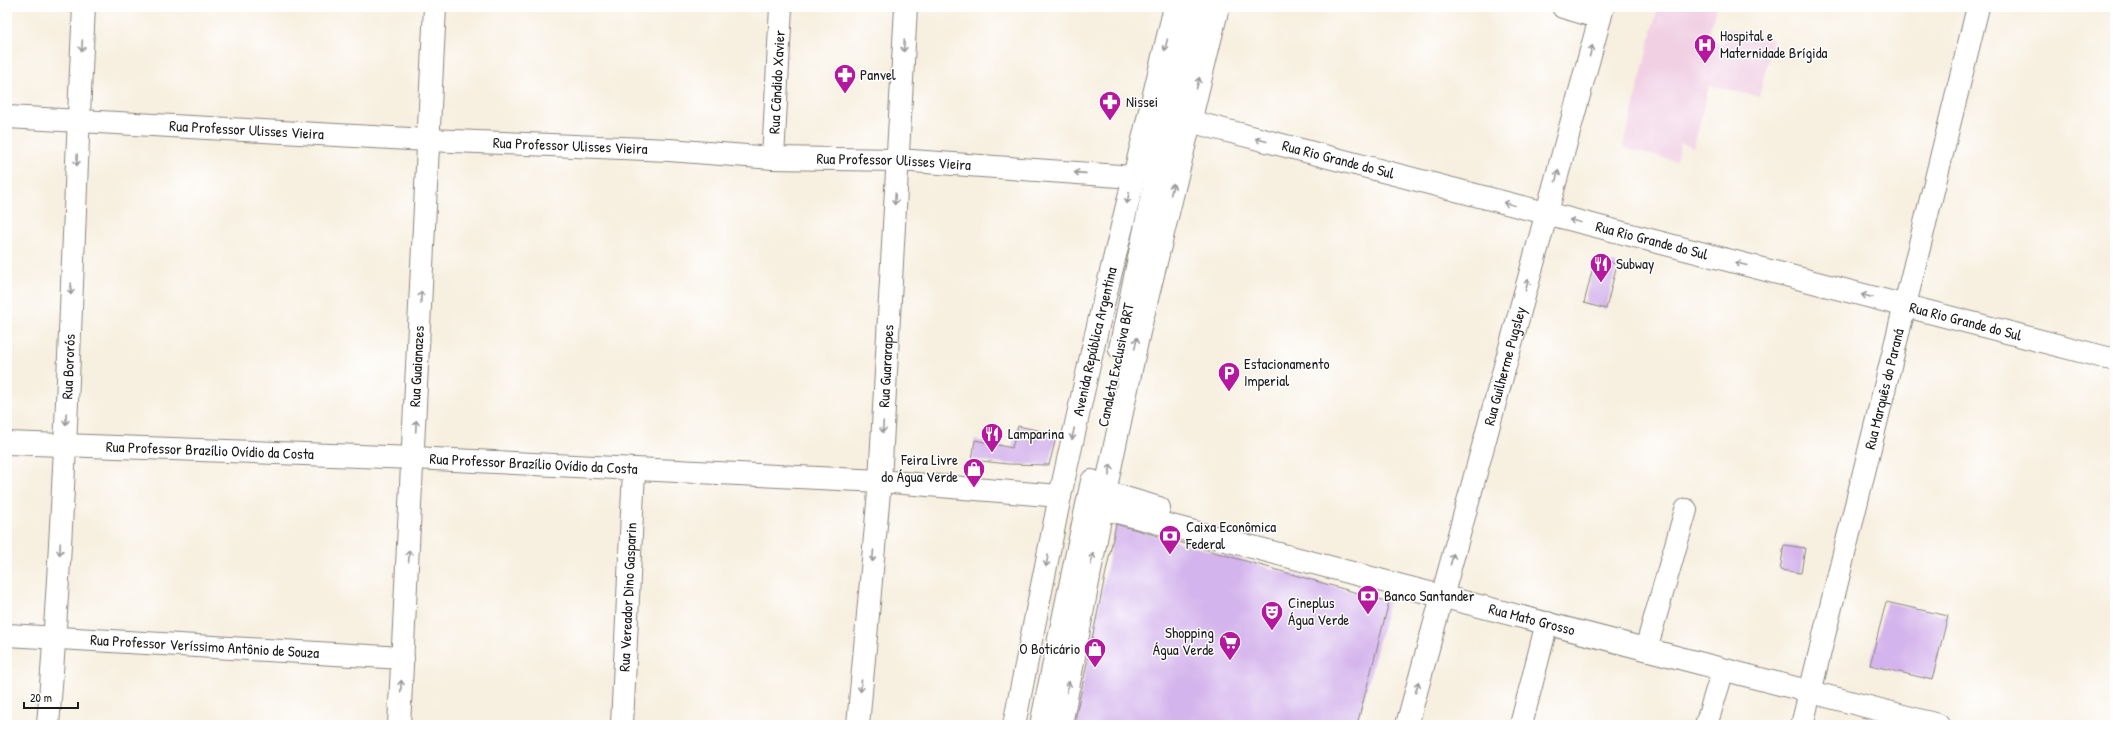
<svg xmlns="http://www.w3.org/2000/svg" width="2122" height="732" font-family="'Patrick Hand',sans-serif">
  <rect width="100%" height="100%" fill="#fff"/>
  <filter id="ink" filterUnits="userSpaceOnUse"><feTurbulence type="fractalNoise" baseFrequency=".025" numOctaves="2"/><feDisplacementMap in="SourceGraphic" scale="8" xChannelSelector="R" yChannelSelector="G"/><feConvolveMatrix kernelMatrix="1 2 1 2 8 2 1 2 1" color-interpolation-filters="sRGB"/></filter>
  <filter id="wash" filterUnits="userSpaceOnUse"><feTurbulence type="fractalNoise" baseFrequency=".012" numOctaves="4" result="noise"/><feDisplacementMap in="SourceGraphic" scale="16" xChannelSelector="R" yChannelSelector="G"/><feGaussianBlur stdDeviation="0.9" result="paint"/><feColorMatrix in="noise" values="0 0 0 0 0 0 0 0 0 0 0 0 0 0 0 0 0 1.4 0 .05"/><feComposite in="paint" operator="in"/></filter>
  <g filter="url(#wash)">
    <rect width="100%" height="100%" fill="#f7efdf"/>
    <path fill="#f1d0e4" d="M1658 7H1716L1707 41 1723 45 1727 28 1773 39 1759 97 1709 85 1694 147 1680 143 1676 161 1623 148Z"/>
    <g id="blocks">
      <path fill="#d4b4ec" d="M1595 259 1617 264 1606 309 1584 303Z
        M1018 426 1057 434 1049 465 1008 464 972 460 975 440 1012 448Z
        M1116 524 1389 602 1357 725H1220L1204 721 1203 725H1074Z
        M1784 545 1805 548 1801 573 1780 570Z
        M1886 602 1948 616 1932 680 1870 665Z"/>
    </g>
  </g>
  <g filter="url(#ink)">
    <use href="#blocks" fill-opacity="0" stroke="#8a867e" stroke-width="1"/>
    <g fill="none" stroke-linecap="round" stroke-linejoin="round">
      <g stroke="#8a867e" stroke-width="24">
        <g id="minor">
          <path d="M1563 7 1600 18"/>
          <path id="s1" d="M7 117 428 140 669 150 773 158 898 160 1133 177 1189 121"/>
          <path id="s2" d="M1189 121 2115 360"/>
          <path id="s3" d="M773 158 781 7"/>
          <path d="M1120 349 1162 148 1197 7"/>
          <path id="s4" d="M7 443 414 458 880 481 1060 496"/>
          <path d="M1105 492 1159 508"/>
          <path id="s5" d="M1102 508 1938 725"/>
          <path id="s6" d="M7 635 403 658"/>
          <path d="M1646 649 1686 510"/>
          <path id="s7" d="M48 725C67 486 72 246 84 7"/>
          <path id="s8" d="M399 725 435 7"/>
          <path id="s9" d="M622 725 634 470"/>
          <path id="s10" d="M1014 725 1060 496 1096 334 1175 7"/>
          <path d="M1041 725 1092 481"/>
          <path d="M1061 725 1105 492 1139 332 1218 7"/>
          <path d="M1521 725 1547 623"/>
          <path d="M1706 725 1723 670"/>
          <path id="s11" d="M1802 725 1978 7"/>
        </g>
      </g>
      <g stroke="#8a867e" stroke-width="24">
        <g id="major">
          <path id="s12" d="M858 725 880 481 906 7"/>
          <path id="s13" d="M1407 725 1603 7"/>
        </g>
      </g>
      <use href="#minor" stroke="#fff" stroke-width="22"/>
      <use href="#major" stroke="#fff" stroke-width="22"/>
    </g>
    <defs><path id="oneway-shaft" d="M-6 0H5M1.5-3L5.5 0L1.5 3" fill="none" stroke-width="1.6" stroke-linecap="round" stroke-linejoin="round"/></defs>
    <g stroke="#999">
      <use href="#oneway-shaft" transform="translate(1166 45) rotate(104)"/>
      <use href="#oneway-shaft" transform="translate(82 46) rotate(93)"/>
      <use href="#oneway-shaft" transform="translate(904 46) rotate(93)"/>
      <use href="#oneway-shaft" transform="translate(1591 51) rotate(-75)"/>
      <use href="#oneway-shaft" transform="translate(1198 83) rotate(-75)"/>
      <use href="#oneway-shaft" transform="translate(1261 140) rotate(-166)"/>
      <use href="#oneway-shaft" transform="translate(77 160) rotate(92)"/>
      <use href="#oneway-shaft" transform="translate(1080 173) rotate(-176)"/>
      <use href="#oneway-shaft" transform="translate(1557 176) rotate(-75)"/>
      <use href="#oneway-shaft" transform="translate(1172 189) rotate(-77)"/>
      <use href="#oneway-shaft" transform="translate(1128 198) rotate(103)"/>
      <use href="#oneway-shaft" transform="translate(895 199) rotate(93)"/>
      <use href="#oneway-shaft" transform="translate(1509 204) rotate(-166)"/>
      <use href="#oneway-shaft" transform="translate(1575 221) rotate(-166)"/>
      <use href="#oneway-shaft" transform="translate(1741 264) rotate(-166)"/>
      <use href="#oneway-shaft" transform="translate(1527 285) rotate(-75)"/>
      <use href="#oneway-shaft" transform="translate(71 289) rotate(92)"/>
      <use href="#oneway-shaft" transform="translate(1867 296) rotate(-166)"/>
      <use href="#oneway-shaft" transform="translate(421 297) rotate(-87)"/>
      <use href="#oneway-shaft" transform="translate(1136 343) rotate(-78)"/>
      <use href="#oneway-shaft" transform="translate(66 419) rotate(92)"/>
      <use href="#oneway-shaft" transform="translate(416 426) rotate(-87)"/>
      <use href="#oneway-shaft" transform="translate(883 427) rotate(93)"/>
      <use href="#oneway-shaft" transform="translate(1073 434) rotate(102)"/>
      <use href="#oneway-shaft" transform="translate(1110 470) rotate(-78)"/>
      <use href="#oneway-shaft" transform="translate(60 549) rotate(93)"/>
      <use href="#oneway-shaft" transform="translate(409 556) rotate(-87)"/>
      <use href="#oneway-shaft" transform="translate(873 556) rotate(95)"/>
      <use href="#oneway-shaft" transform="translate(1092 559) rotate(-79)"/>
      <use href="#oneway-shaft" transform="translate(1452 559) rotate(-75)"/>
      <use href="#oneway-shaft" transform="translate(1047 561) rotate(101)"/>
      <use href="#oneway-shaft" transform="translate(401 686) rotate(-87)"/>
      <use href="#oneway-shaft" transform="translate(861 686) rotate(95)"/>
      <use href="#oneway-shaft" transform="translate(1068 687) rotate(-79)"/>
      <use href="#oneway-shaft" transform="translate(1417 687) rotate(-75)"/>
    </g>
  </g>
  <defs>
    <g id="hospital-pin" transform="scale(1.15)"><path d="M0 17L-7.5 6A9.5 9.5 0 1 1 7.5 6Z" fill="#b5179e" stroke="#fff"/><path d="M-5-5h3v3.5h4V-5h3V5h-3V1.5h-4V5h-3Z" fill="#fff"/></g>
    <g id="pharmacy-pin" transform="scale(1.15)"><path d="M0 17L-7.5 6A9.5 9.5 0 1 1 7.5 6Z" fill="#b5179e" stroke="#fff"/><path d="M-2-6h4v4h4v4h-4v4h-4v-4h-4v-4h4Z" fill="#fff"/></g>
    <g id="restaurant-pin" transform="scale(1.15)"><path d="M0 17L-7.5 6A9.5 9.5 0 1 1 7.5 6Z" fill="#b5179e" stroke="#fff"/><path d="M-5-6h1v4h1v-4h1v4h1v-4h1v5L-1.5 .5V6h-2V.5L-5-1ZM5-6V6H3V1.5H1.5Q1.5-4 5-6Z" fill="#fff"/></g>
    <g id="parking-pin" transform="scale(1.15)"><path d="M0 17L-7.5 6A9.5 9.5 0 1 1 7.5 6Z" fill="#b5179e" stroke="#fff"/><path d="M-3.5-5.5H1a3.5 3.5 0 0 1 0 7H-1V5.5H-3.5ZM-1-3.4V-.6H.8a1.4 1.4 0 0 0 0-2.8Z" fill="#fff"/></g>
    <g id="shop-pin" transform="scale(1.15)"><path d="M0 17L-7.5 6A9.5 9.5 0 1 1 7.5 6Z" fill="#b5179e" stroke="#fff"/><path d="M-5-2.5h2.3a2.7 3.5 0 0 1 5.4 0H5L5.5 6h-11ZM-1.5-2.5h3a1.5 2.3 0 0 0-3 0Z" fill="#fff"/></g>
    <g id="bank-pin" transform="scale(1.15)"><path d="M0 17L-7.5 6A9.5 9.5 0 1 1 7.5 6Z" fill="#b5179e" stroke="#fff"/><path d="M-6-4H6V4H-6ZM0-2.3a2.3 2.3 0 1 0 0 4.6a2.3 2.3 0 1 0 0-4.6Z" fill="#fff"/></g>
    <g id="theatre-pin" transform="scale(1.15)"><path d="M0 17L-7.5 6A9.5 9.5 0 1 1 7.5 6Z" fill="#b5179e" stroke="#fff"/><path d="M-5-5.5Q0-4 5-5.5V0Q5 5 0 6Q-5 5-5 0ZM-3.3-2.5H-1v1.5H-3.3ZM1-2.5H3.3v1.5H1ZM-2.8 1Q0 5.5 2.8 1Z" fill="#fff"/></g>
    <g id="supermarket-pin" transform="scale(1.15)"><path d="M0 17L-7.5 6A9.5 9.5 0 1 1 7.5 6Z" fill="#b5179e" stroke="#fff"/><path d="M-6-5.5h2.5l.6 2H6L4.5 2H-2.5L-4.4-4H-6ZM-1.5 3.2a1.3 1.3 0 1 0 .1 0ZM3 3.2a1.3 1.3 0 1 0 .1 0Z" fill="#fff"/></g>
  </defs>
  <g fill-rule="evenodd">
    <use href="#hospital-pin" x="1705" y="45"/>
    <use href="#pharmacy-pin" x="845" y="75"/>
    <use href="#pharmacy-pin" x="1110" y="102"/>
    <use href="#restaurant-pin" x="1601" y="264"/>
    <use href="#parking-pin" x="1229" y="373"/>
    <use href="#restaurant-pin" x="992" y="434"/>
    <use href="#shop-pin" x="974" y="469"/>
    <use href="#bank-pin" x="1170" y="536"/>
    <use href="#bank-pin" x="1368" y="596"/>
    <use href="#theatre-pin" x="1272" y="612"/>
    <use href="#supermarket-pin" x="1230" y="642"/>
    <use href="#shop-pin" x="1095" y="649"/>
  </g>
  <g text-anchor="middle" stroke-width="3" stroke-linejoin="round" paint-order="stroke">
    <g font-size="15" fill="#1c1c1c" stroke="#fff" text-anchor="start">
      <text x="1720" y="41">Hospital e<tspan x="1720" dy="17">Maternidade Brígida</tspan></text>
      <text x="860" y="80">Panvel</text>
      <text x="1126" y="107">Nissei</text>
      <text x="1616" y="269">Subway</text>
      <text x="1244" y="369">Estacionamento<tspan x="1244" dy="17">Imperial</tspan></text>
      <text x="1008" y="439">Lamparina</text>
      <text x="958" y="465" text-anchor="end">Feira Livre<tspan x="958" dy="17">do Água Verde</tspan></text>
      <text x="1186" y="532">Caixa Econômica<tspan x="1186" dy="17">Federal</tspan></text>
      <text x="1384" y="601">Banco Santander</text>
      <text x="1288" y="608">Cineplus<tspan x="1288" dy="17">Água Verde</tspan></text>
      <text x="1214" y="638" text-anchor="end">Shopping<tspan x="1214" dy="17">Água Verde</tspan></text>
      <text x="1080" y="654" text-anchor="end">O Boticário</text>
    </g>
    <g font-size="15" fill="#1c1c1c" stroke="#fff">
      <text dy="5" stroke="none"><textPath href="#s3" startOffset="76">Rua Cândido Xavier</textPath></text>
      <text dy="5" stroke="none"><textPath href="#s1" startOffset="240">Rua Professor Ulisses Vieira</textPath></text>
      <text dy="5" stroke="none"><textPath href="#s1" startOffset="564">Rua Professor Ulisses Vieira</textPath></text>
      <text dy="5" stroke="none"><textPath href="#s2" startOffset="154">Rua Rio Grande do Sul</textPath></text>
      <text dy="5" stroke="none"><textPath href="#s1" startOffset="888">Rua Professor Ulisses Vieira</textPath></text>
      <text dy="5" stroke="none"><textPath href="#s2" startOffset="478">Rua Rio Grande do Sul</textPath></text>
      <text dy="5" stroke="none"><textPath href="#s2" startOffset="802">Rua Rio Grande do Sul</textPath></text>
      <text dy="5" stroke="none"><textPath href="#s10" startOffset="392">Avenida República Argentina</textPath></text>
      <text transform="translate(1116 365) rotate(-78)" y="5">Canaleta Exclusiva BRT</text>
      <text dy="5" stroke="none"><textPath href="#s7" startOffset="359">Rua Bororós</textPath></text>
      <text dy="5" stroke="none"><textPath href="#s8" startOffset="359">Rua Guaianazes</textPath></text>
      <text dy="5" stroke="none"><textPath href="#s12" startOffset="360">Rua Guararapes</textPath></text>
      <text dy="5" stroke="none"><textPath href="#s13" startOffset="372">Rua Guilherme Pugsley</textPath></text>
      <text dy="5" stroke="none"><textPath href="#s11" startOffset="346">Rua Marquês do Paraná</textPath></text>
      <text dy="5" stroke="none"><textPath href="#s4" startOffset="203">Rua Professor Brazílio Ovídio da Costa</textPath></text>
      <text dy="5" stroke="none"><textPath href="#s4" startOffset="527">Rua Professor Brazílio Ovídio da Costa</textPath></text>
      <text dy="5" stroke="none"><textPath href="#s9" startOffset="128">Rua Vereador Dino Gasparin</textPath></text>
      <text dy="5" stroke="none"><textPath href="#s5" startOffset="444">Rua Mato Grosso</textPath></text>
      <text dy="5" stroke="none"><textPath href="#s6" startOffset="198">Rua Professor Veríssimo Antônio de Souza</textPath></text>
    </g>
  </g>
  <rect width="2122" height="732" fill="none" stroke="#fff" stroke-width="24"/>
  <path d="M24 702v6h54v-6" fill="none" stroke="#1c1c1c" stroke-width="2"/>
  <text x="30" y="702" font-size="12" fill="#1c1c1c" stroke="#ffffff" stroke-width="3" paint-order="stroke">20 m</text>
</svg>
